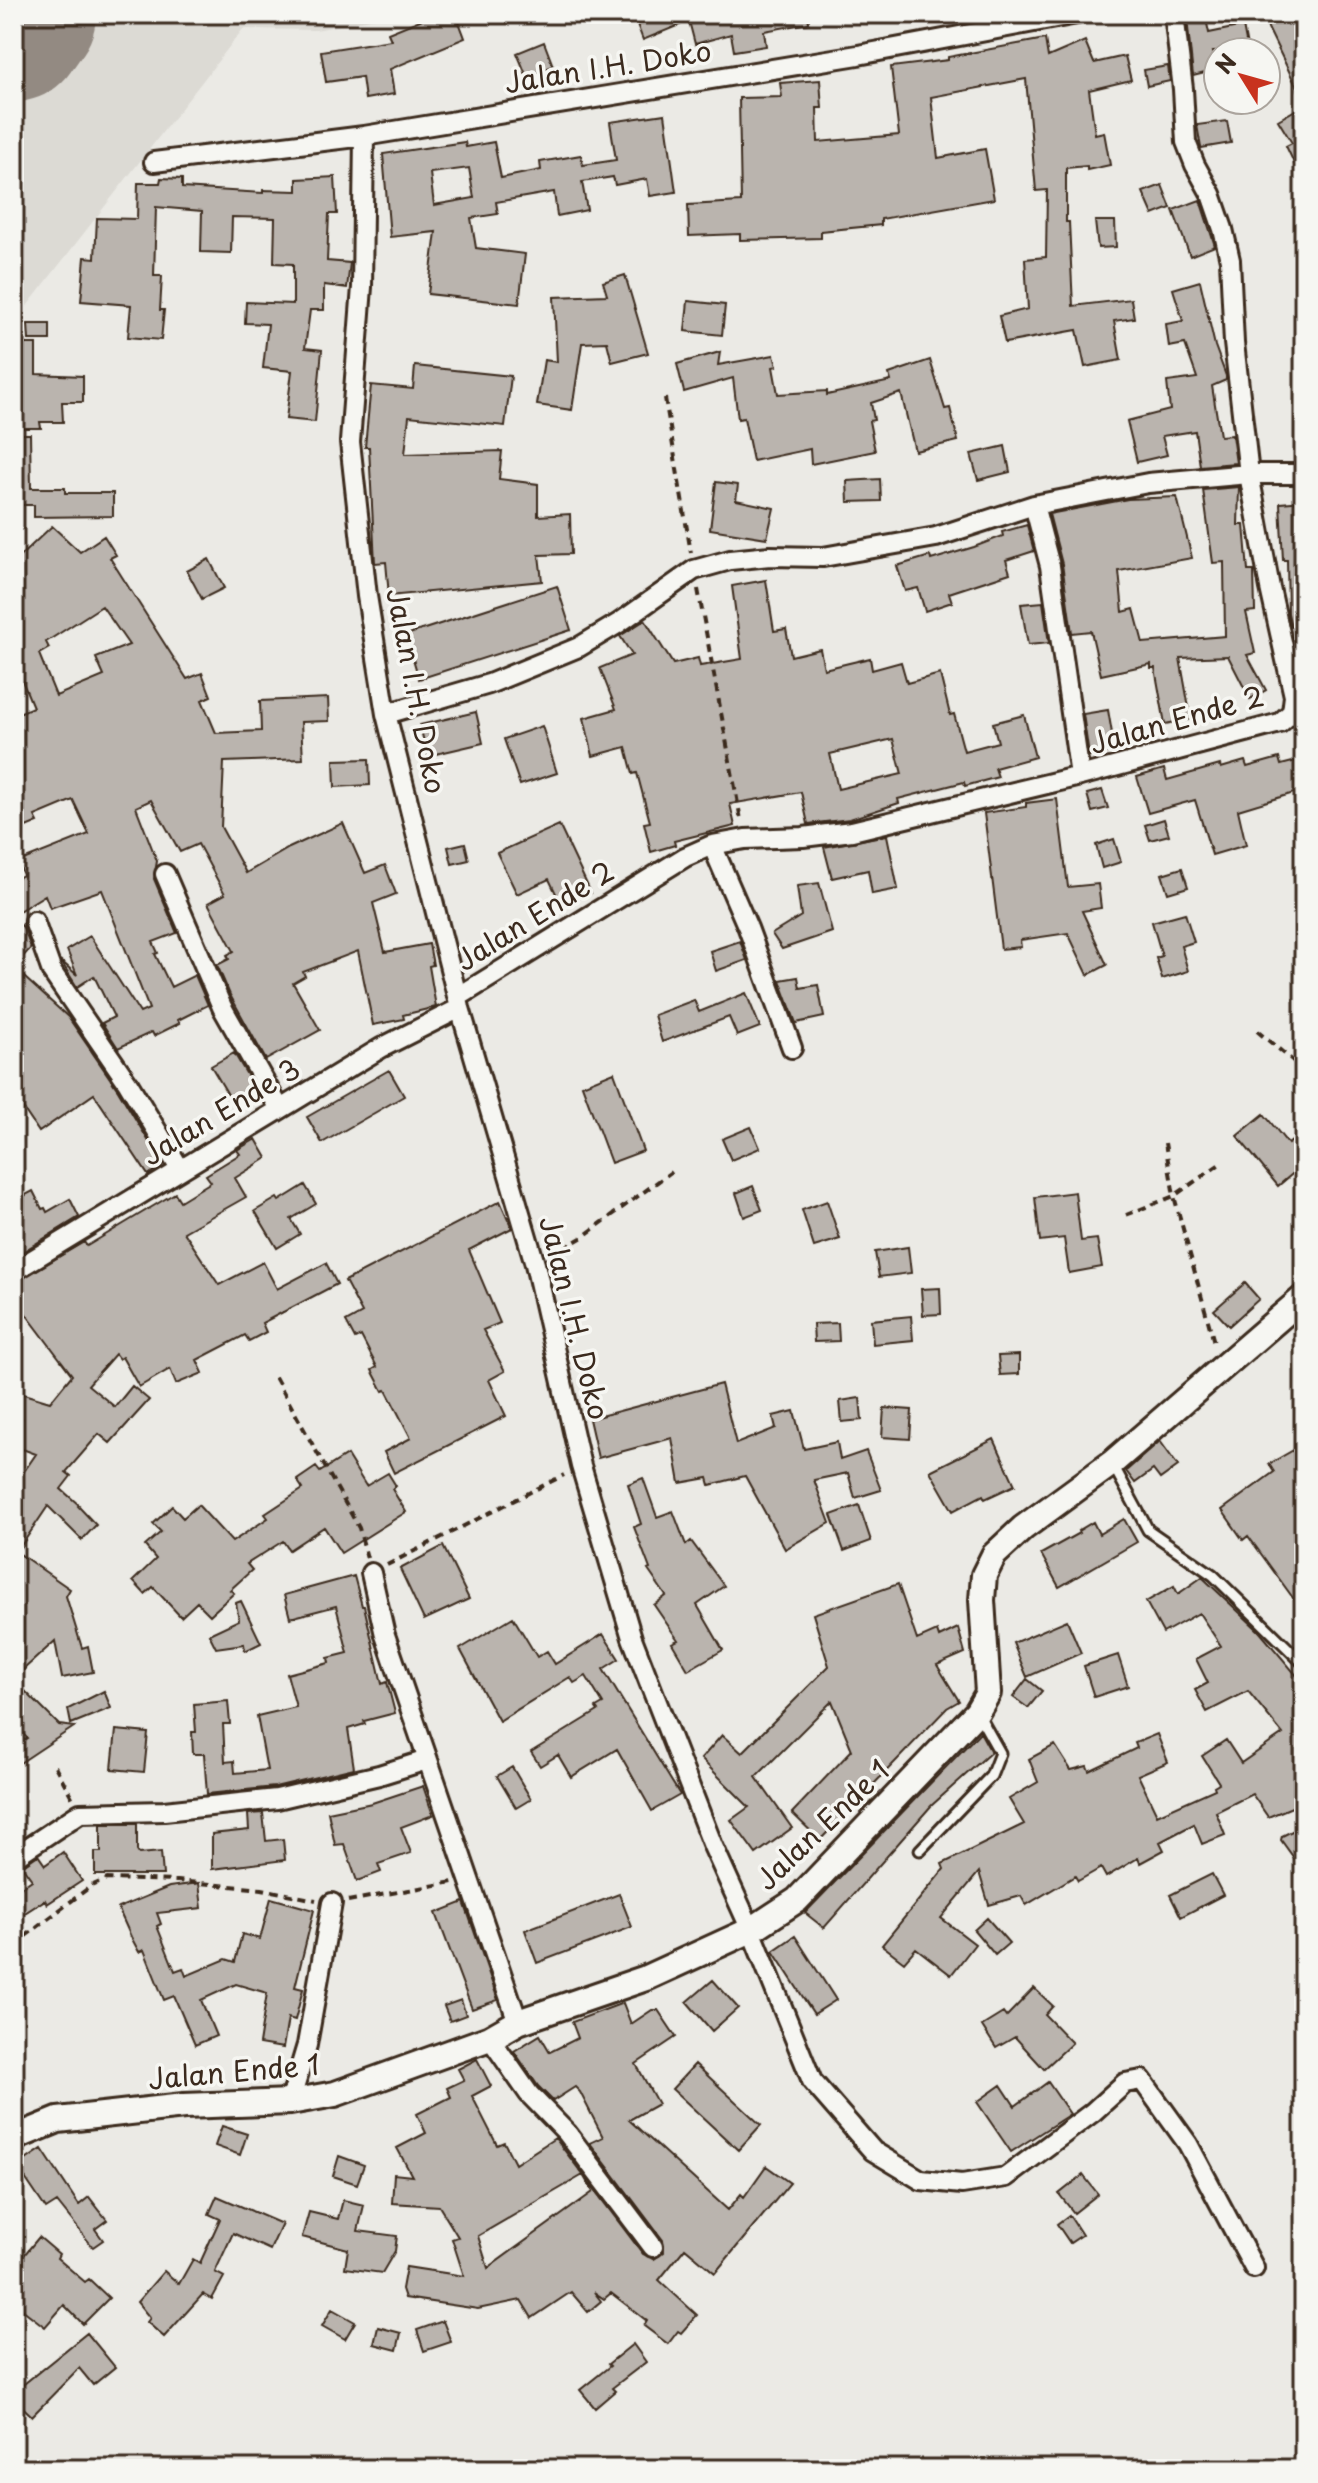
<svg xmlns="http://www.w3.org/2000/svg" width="1318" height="2483" font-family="'Playpen Sans',sans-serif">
  <rect width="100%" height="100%" fill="#ebeae5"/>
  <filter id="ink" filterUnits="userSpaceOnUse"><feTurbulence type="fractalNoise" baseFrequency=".0125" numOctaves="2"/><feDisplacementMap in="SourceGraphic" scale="16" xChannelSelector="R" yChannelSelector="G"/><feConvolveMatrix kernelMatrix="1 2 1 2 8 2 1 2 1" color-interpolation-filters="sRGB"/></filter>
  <g filter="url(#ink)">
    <path fill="#dcdad4" d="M14 14H395L316 30 243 29 24 310 14 320Z"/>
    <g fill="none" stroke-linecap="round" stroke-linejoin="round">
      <path stroke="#938a82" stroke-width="136" d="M14 34 28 14"/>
    </g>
    <path fill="#bab4ae" stroke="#3b2a1e" stroke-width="2" fill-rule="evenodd" d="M423 14H456L465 38 390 69 394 94 365 99 362 77 326 82 321 51 391 40 388 33 425 18Z
      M646 14H808L809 23 764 31 766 46 734 51 731 34 695 44 689 21 643 40 635 19Z
      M1205 14 1209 33 1243 26 1248 52H1212L1217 70 1193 76 1187 18Z
      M1292 14H1304V102L1267 26Z
      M1045 39 1048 57 1085 41 1094 63 1125 56 1131 80 1089 90 1095 134 1104 132 1110 165 1087 170V166L1066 168V222H1069L1073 306 1131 299 1134 318 1114 321 1121 360 1085 367 1077 330 1005 343 999 316 1028 309 1025 259 1046 257 1047 190 1036 191 1026 79 931 97 938 158 985 149 994 199 881 219V225L821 231V238L740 240V234L689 236 688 205 741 202 739 98 782 97 780 83 820 80 822 108H817L818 142 899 135 891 67 948 60V57Z
      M544 42 553 66 527 77 517 53Z
      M1168 66 1170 81 1147 86 1144 70Z
      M1304 105V184L1286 146 1292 143 1278 120Z
      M665 114 676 192 650 196 647 179 615 185 613 177 582 182 587 210 557 216 554 192 496 202 498 214 471 218 476 248 525 254 519 304 428 294 436 232 390 237 383 154 465 142 466 147 494 142 501 178 541 170 540 162 581 155 583 165 616 160 610 122ZM469 168 474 198 434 205 430 173Z
      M1227 121 1231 143 1201 148 1197 125Z
      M335 177 337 214H329L327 261 350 263 347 288 324 285V310H310L305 348 322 350 315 422 286 419 292 371 263 368 268 324 245 323 246 302 293 304V264L274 263 275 218 232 217 231 253 201 252 202 211 156 207 154 276H162L160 310H164L161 340 128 337 131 305 81 301 85 257 95 258 97 218 137 219 138 183H160L161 178 182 179V188L263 193V190L297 191V179Z
      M1162 185 1171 208 1153 215 1143 192Z
      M1200 200 1215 246 1190 256 1173 210Z
      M1095 221H1115L1116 247 1098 248Z
      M625 275 648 353 612 362 607 342 582 343 572 410 537 405 544 360 557 362 554 297 607 295 603 282Z
      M1200 281 1215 346 1226 376V380L1212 386 1220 436 1232 435 1236 463 1200 466 1195 431 1162 436 1167 455 1137 462 1127 421 1170 410 1167 382 1197 378 1185 344 1169 347 1166 324 1183 321 1173 289Z
      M688 301 725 305 722 335 685 331Z
      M28 324H50V340H29Z
      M14 344H36V374L83 376V402H62L63 422H40L41 428H17Z
      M720 352 718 365 774 355 777 366 773 367 778 394 827 391V395L891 381 889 374 930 360 945 409 950 408 958 441 915 451 901 393 871 403 874 420 869 421 875 451 811 464 810 449 753 461 744 418 738 419 733 378 684 392 677 364Z
      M415 366 511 376 505 426 409 416 405 454 502 451 499 479 538 484V516L570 514 571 554 539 555 542 581 389 596 386 562 375 563 369 447H365L371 385 413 389Z
      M14 434H30L31 488H65V493H113V516L34 517V505H14Z
      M1005 446 1010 472 978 480 971 454Z
      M880 479 881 501 848 502 847 481Z
      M716 482 738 485 736 500 774 508 767 538 710 529Z
      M1239 487 1238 525H1244L1248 571H1254L1255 611 1246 612 1255 653 1247 655 1266 690 1250 699 1228 656 1180 658 1191 719 1165 724 1155 668H1151V664L1101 675 1091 631 1072 633 1062 564 1049 514 1128 499 1177 497 1192 558 1119 571 1123 612 1134 609 1143 643 1225 636 1224 562 1213 563 1203 490Z
      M1304 501V626L1291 627 1288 613 1287 560H1283L1280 503Z
      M1027 525 1034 551 1006 560 1010 573 949 593 952 602 925 611 918 588 905 591 897 566 930 556 931 560 974 547 1003 536 1002 532Z
      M52 526 80 552 104 536 116 555 110 558 187 679 202 673 211 696 202 700 216 733 261 731 260 701 328 698 329 721 301 722 303 759 224 762 221 827 246 873 289 848 343 823 365 873 385 865 396 894 373 903 385 952 429 944 433 965 429 966 436 1007 403 1015 404 1019 373 1025 358 951 303 972 305 976 293 983 320 1030 266 1060 230 995 217 965 229 959 227 955 234 951 208 903 225 894 198 844 180 852 151 800 136 807 157 861 154 879 177 933 153 942 158 953 155 954 171 987 195 975 208 1005 178 1020 180 1023 154 1036 152 1032 118 1048 102 1023 114 1017 94 976 77 987 60 960 77 975 67 950 90 936 140 1013 149 1009 102 890 50 908 45 895 14 914V880L23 875 18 862 89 834 73 800 35 816 38 822 14 832V715L33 707 14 661V562ZM102 606 129 645 96 658 104 676 56 696 39 654 49 648 46 642Z
      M209 559 224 588 202 599 187 571Z
      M766 580 774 631 786 629 791 656 820 649 824 669 870 658 872 670 901 662 907 683 940 674 950 715 954 714 964 751 998 742 993 723 1024 715 1035 757 995 768 998 777 965 786 964 782 898 799 899 803 850 819 808 824 801 792 730 804 735 826 674 841 675 845 651 852 644 823 650 822 637 773 633 774 626 747 593 756 584 718 616 709 600 668 632 655 620 636 645 620 673 664 698 658 700 666 742 659 732 586ZM893 739 902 774 838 789 830 754Z
      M557 586 571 630 419 679 406 635Z
      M1043 602 1049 643 1028 645 1021 604Z
      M1108 710 1115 751 1089 756 1083 714Z
      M476 712 483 743 427 756 420 725Z
      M542 726 557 773 520 785 504 739Z
      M1279 758 1281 765 1304 759V790L1238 810 1246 845 1212 855 1195 800 1148 813 1137 777 1164 769 1167 780 1220 765 1221 768 1245 761 1247 767Z
      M369 759 370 785 335 787 334 760Z
      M1102 790 1108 808 1092 812 1087 794Z
      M1057 799 1068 887 1098 884 1101 908 1082 911 1107 965 1088 975 1068 933 1020 940 1021 947 1001 949 984 813 1026 807V803Z
      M1164 819 1169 835 1150 840 1145 825Z
      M559 825 591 893 562 906 549 879 517 894 497 853Z
      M887 835 898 889 872 894 868 870 832 878 824 847Z
      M1114 839 1121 862 1102 868 1096 845Z
      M465 843 469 860 452 864 448 847Z
      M1182 868 1188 887 1168 893 1162 874Z
      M819 883 832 932 782 949 772 934 801 916 797 886Z
      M1185 913 1194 942 1181 946 1188 971 1162 979 1156 958 1162 956 1152 922Z
      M14 919 23 927 31 948 14 966Z
      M740 941 747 960 716 971 710 951Z
      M14 968 68 1017 118 1090 163 1165 148 1175 94 1094 39 1132 14 1095Z
      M798 977 800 988 818 985 824 1017 796 1023 780 980Z
      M746 993 760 1027 737 1036 729 1017 662 1042 654 1015 694 1000 699 1012Z
      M234 1053 256 1090 233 1103 211 1066Z
      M389 1070 404 1096 322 1143 307 1117Z
      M614 1072 643 1151 611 1163 582 1085Z
      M1264 1114 1288 1144 1292 1141 1304 1156V1164L1278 1186 1237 1136Z
      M751 1127 760 1148 731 1160 722 1139Z
      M256 1139 267 1158 235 1178 246 1197 184 1232 219 1285 263 1262 277 1289 326 1263 337 1284 262 1323 266 1332 249 1341 245 1335 197 1360 203 1373 176 1384 170 1369 139 1387 122 1357 119 1359 115 1354 88 1385 115 1407 132 1386 149 1400 110 1443 99 1434 66 1472 71 1476 61 1489 79 1505 78 1506 96 1525 82 1540 48 1506 17 1552 70 1589 66 1596 82 1648 88 1646 93 1672 62 1678 55 1641 14 1678V1486L36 1454 14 1446V1438L22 1418 14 1415V1391L50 1402 72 1375 14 1298V1283L84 1242 87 1246 175 1193 180 1201 211 1182 206 1175 240 1154 237 1150Z
      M305 1185 316 1204 291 1219 300 1234 277 1248 255 1211 277 1198 279 1201Z
      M753 1186 762 1210 744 1217 736 1193Z
      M33 1191 42 1209 45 1208 47 1212 70 1199 79 1217 14 1257V1224L20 1221 14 1210V1201Z
      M1075 1192 1081 1241 1097 1239 1102 1267 1069 1273 1064 1238 1040 1241 1035 1197Z
      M500 1201 512 1228 469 1250 500 1323 483 1330 505 1371 489 1380 506 1416 394 1473 384 1452 411 1438 386 1390 383 1391 372 1370 377 1367 361 1336 355 1339 346 1322 362 1313 345 1281Z
      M827 1201 840 1239 814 1247 802 1210Z
      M908 1247 911 1273 879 1277 875 1252Z
      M1245 1283 1259 1299 1229 1326 1214 1310Z
      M940 1288 941 1314 923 1315 921 1289Z
      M911 1316 913 1340 873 1344 871 1320Z
      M838 1323 839 1341 814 1342 813 1324Z
      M1019 1355V1374L1000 1375 998 1356Z
      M721 1384 736 1444 776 1428 773 1416 794 1411 804 1449 837 1442 840 1460 866 1451 881 1490 855 1498 848 1473 814 1480 830 1523 785 1549 745 1476 710 1485 708 1478 680 1483 672 1438 598 1458 589 1419Z
      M860 1398 862 1420 842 1422 840 1401Z
      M884 1408 912 1410 910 1439 882 1437Z
      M994 1439 1015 1485 985 1499 983 1495 953 1511 930 1471Z
      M1160 1441 1178 1466 1160 1479 1153 1470 1135 1483 1126 1471Z
      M1304 1444V1613L1248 1536 1243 1540 1222 1510 1274 1472 1269 1464Z
      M347 1455 366 1486 388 1473 396 1486 392 1489 406 1512 341 1553 324 1527 289 1550 283 1541 247 1564 252 1570 230 1590 234 1593 210 1615 197 1602 181 1617 153 1587 145 1594 133 1581 156 1559 145 1546 161 1532 153 1524 172 1506 183 1518 198 1505 232 1542 268 1518 265 1514 303 1489 297 1480 316 1467 320 1472Z
      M643 1478 657 1517 673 1511 686 1545 691 1541 724 1586 697 1605 723 1650 688 1670 672 1643 678 1640 654 1605 666 1596 648 1570 650 1569 634 1527 641 1524 628 1484Z
      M859 1505 871 1541 844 1551 831 1515Z
      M1124 1519 1137 1542 1059 1587 1041 1554 1079 1533 1078 1531 1093 1522 1099 1534Z
      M443 1546 469 1599 424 1620 400 1569Z
      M354 1576 362 1606H364L382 1684 387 1682 395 1713 364 1721 365 1724 348 1729 354 1768 275 1787 207 1794 204 1754H193L192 1732H196L194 1704 228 1701 230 1724H223L225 1762 234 1761 235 1773 267 1770 257 1716 296 1707 287 1674 329 1663 328 1658 348 1653 336 1606 290 1618 284 1595Z
      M1202 1577 1259 1631 1304 1684V1802L1268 1817 1252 1794 1216 1812 1225 1835 1202 1844 1194 1824 1160 1842 1164 1850 1140 1863 1138 1858 1106 1877 1101 1868 1078 1881 1075 1876 1026 1905 1021 1896 989 1905 979 1872 941 1918 975 1944 951 1975 916 1948 904 1962 882 1945 944 1869 942 1864 1024 1824 1009 1799 1038 1782 1029 1759 1055 1745 1071 1770 1087 1766 1089 1771 1137 1748 1135 1743 1157 1734 1168 1762 1138 1775 1157 1815 1215 1789 1214 1786 1219 1783 1202 1756 1226 1740 1241 1763 1283 1734 1248 1691 1207 1712 1195 1690 1208 1683 1196 1659 1221 1646 1199 1613 1163 1633 1146 1602 1174 1586 1178 1594Z
      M898 1584 917 1640 937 1631 939 1637 958 1628 965 1653 937 1665 959 1701 947 1708 820 1840 792 1813 852 1750 832 1701 756 1777 792 1828 756 1854 731 1820 749 1807 701 1759 722 1735 742 1753 829 1666 813 1614Z
      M241 1601 261 1643 245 1651 244 1644 216 1648 209 1634 239 1620 236 1603Z
      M513 1617 537 1657 547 1651 555 1664 603 1634 619 1659 603 1669 680 1795 652 1811 617 1749 571 1777 558 1755 540 1766 531 1752 598 1711 596 1708 603 1704 586 1676 574 1683 570 1677 499 1721 460 1649Z
      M1067 1620 1081 1653 1027 1677 1013 1643Z
      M1118 1655 1128 1686 1094 1697 1084 1666Z
      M1027 1679 1042 1691 1028 1708 1013 1697Z
      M14 1680 59 1725 74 1727 14 1767V1746L27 1738 14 1725Z
      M104 1691 111 1708 71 1724 68 1709Z
      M116 1730 148 1733 144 1772 112 1769Z
      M980 1732 991 1752 931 1806 824 1928 805 1913Z
      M512 1767 531 1799 516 1808 497 1776Z
      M423 1786 433 1815 401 1827 411 1853 378 1864 381 1872 357 1881 344 1844 335 1845 328 1812 372 1803Z
      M263 1813 266 1841 283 1839 285 1860 212 1869V1834L249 1830 248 1814Z
      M101 1824H137V1851L139 1854 161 1852 163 1875H95V1852H101Z
      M1304 1825V1872L1281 1840 1282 1836Z
      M63 1852 82 1881 47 1904 45 1900 14 1920V1892L32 1880 22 1866 38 1855 45 1865Z
      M1212 1874 1223 1895 1181 1917 1170 1895Z
      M199 1883 202 1908 157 1913 161 1924 157 1926 175 1971 183 1968 186 1976 226 1959 235 1962 242 1934 260 1939 271 1898 314 1910 295 1987 303 1989 295 2020 288 2018 283 2048 259 2044 267 1993 236 1984 201 2000 216 2036 195 2045 174 1996 164 2000 144 1950 139 1952 131 1937 118 1908 169 1887Z
      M619 1894 632 1927 537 1963 525 1930Z
      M464 1902 498 2000 472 2009 436 1913Z
      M987 1918 1009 1943 995 1955 974 1930Z
      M795 1936 836 2000 814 2014 773 1951Z
      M713 1980 738 2008 712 2031 687 2002Z
      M1034 1988 1053 2006 1045 2015 1072 2043 1044 2069 1015 2037 996 2048 982 2026 1003 2013 1006 2017Z
      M461 2000 466 2015 450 2021 444 2006Z
      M623 2003 631 2024 652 2010H658L676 2037 636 2064 658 2104 629 2120 728 2210 741 2194 744 2197 766 2166 790 2183 715 2273 685 2248 659 2280 697 2315 681 2333 678 2331 668 2344 644 2326 647 2321 611 2293 604 2299 594 2292 601 2301 588 2312 571 2292 532 2318 521 2300 478 2309 405 2298 402 2289 406 2267 464 2276 452 2239 458 2237 439 2206 392 2203 394 2174 412 2176 397 2148 426 2133 417 2114 451 2097 447 2088 464 2080 458 2069 477 2059 491 2086 472 2096 497 2145 504 2142 515 2164 555 2138 643 2254 654 2259 664 2252 663 2240 590 2143 603 2137 580 2092 575 2087 553 2101 538 2086 514 2051 540 2035 550 2052 578 2038 572 2022ZM583 2175 593 2192 488 2268 478 2236Z
      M695 2064 761 2125 738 2150 672 2089Z
      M1048 2082 1070 2114 1011 2152 977 2102 1001 2085 1015 2106Z
      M222 2126 247 2134 240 2155 215 2146Z
      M42 2149 79 2205 89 2197 107 2220 95 2229 103 2240 93 2247 57 2202 46 2209 17 2166Z
      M339 2156 364 2165 357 2184 333 2176Z
      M1083 2175 1098 2194 1074 2213 1059 2194Z
      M217 2196 282 2224 270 2250 233 2233 215 2272 224 2277 212 2299 203 2294 164 2337 147 2322 150 2318 137 2302 164 2271 179 2284 193 2259 200 2263 220 2219 209 2214Z
      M343 2200 364 2205 358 2231 397 2236 395 2251 382 2273 345 2268 348 2249 302 2237 309 2212 338 2219Z
      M1069 2215 1082 2235 1070 2243 1057 2224Z
      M39 2237 59 2254 57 2258 85 2282 89 2279 109 2298 83 2324 64 2305 45 2327 14 2303V2267Z
      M332 2309 355 2322 345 2339 322 2326Z
      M443 2321 451 2342 424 2351 417 2330Z
      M378 2327 401 2333 397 2350 374 2344Z
      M87 2333 115 2367 93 2385 79 2368 32 2416 14 2399V2392Z
      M633 2344 646 2362 612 2388 615 2391 595 2408 580 2390 610 2366 608 2364Z"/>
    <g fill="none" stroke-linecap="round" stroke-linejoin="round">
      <g stroke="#3b2a1e" stroke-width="15">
        <path id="service" d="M1112 1463 1148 1530 1213 1575 1304 1664
          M920 1850 991 1776 1000 1753 977 1712"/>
      </g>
      <g stroke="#3b2a1e" stroke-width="24">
        <path id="minor" d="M1077 14 858 55 364 136 362 287 350 442 367 596 386 714 460 1008 535 1264 581 1466 632 1638 713 1846 751 1930 812 2081 873 2151 921 2180 962 2184 1006 2177 1093 2112 1125 2083 1142 2080 1188 2144 1254 2268
          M154 162 364 136
          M1034 505 1050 566 1080 776
          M386 714 489 684 579 647 619 623 694 570 730 560 770 556 823 557 936 537 1034 505 1148 483 1249 474H1304
          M712 845 748 928 792 1048
          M165 874 222 1007 280 1109
          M34 921 52 972 128 1083 180 1169
          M458 997 685 857 712 845 745 839 803 837 852 831 1080 776 1280 723 1292 712 1294 696 1270 588 1249 474 1234 343 1230 260 1223 229 1211 194 1195 165 1186 142 1183 89 1174 14
          M14 1271 381 1048 460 1008
          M371 1573 385 1635 518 2022
          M14 1857 80 1813 164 1811 277 1799 379 1775 427 1760
          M490 2038 529 2094 567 2133 653 2247
          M290 2102 307 2045 332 1903"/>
      </g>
      <g stroke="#3b2a1e" stroke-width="30">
        <path id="tertiary" d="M14 2138 58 2120 184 2106 290 2102 335 2094 490 2038 518 2022 646 1978 751 1930 797 1900 977 1712 988 1693 982 1600 984 1575 994 1555 1023 1528 1112 1463 1304 1297"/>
      </g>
      <path stroke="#3b2a1e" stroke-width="4" stroke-dasharray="8 6" stroke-linecap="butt" d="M665 398 691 553
        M698 589 741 820
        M1257 1031 1304 1070
        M1165 1143 1174 1196 1215 1346
        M1126 1215 1174 1196 1220 1164
        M551 1255 581 1238 671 1172
        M275 1377 359 1528 367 1558
        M387 1565 564 1475
        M55 1766 73 1799
        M348 1901 453 1882
        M14 1945 91 1886 107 1879 178 1881 262 1889 316 1900"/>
      <use href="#service" stroke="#f6f6f2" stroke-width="9"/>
      <use href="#minor" stroke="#f6f6f2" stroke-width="18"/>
      <use href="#tertiary" stroke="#f6f6f2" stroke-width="24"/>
    </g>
  </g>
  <g text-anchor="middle" stroke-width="7" stroke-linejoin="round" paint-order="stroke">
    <g font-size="28" fill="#3b2a1e" stroke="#f6f6f2">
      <text transform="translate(608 67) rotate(-9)" y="10">Jalan I.H. Doko</text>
      <text transform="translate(416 691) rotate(79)" y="10">Jalan I.H. Doko</text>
      <text transform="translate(1177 720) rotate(-16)" y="10">Jalan Ende 2</text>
      <text transform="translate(535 916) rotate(-32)" y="10">Jalan Ende 2</text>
      <text transform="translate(221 1112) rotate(-31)" y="10">Jalan Ende 3</text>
      <text transform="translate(574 1318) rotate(76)" y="10">Jalan I.H. Doko</text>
      <text transform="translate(823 1825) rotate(-44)" y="10">Jalan Ende 1</text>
      <text transform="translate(234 2072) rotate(-5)" y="10">Jalan Ende 1</text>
    </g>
  </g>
  <rect width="1318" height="2483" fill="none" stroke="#f6f6f2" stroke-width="48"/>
  <rect x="24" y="24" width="1270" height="2435" fill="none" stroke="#3b2a1e" stroke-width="3" filter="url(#ink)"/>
  <g transform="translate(1242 76) rotate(307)"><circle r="38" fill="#f6f6f2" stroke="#aba49d" stroke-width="2"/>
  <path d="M0-6L14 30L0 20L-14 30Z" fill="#c8321e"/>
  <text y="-12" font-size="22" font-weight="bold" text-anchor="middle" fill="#3b2a1e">N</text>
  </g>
</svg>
